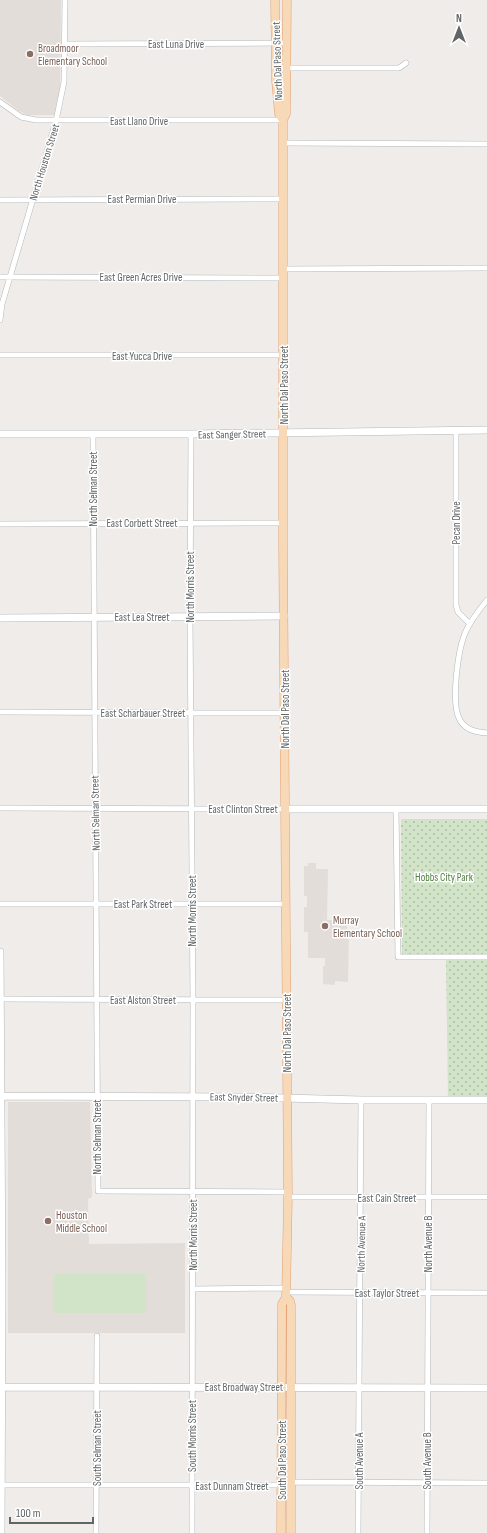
<svg xmlns="http://www.w3.org/2000/svg" width="487" height="1533" font-family="'Sofia Sans Condensed',sans-serif">
  <defs>
    <pattern id="park-dots" width="8" height="8" patternUnits="userSpaceOnUse"><rect width="8" height="8" fill="#d1e4c8"/><path d="M2 2h.1M6 6h.1" fill="none" stroke="#adbca6" stroke-width="1.8" stroke-linecap="round"/></pattern>
  </defs>
  <rect width="100%" height="100%" fill="#f0ece9"/>
  <path fill="#e3ddda" d="M0 0H61L60 88 54 115H27L19 111 0 96Z
    M308 863H316V869H328L327 920H347V931H349L348 982 335 981V985L323 984V966H325V958H308V932H304V907H307V896H304V866H308Z
    M8 1102H90L92 1197 88 1199 89 1244 185 1243V1333H8Z"/>
  <path fill="#d1e4c8" d="M54 1274H146V1313H54Z"/>
  <path fill="url(#park-dots)" d="M401 819H487V1097H448L446 960 402 955Z"/>
  <g fill="none" stroke-linecap="round" stroke-linejoin="round">
    <g stroke="#b3b7b9" stroke-width="6">
      <path id="street" d="M65 44 287 43
        M276 68H399L406 63
        M0 102 21 117 36 120H283
        M283 143 487 144
        M0 200 283 199
        M283 269 487 268
        M0 277 283 278
        M0 320 2 304 56 121 64 82 65 0
        M0 355H283
        M456 431V605L458 612 470 624
        M93 434 98 1191 288 1192
        M191 434 190 617 193 1000 192 1533
        M0 524 283 523
        M487 600C479 610 471 620 466 631 458 648 451 701 459 718 464 730 476 732 487 733
        M0 712 285 713
        M0 808 285 809
        M396 809 398 957H487
        M0 904H286
        M0 999 287 1000
        M288 1197H487
        M193 1289 287 1288
        M287 1292 487 1293
        M0 1485H282L291 1482 487 1483
        M96 1533 97 1336
        M358 1533 361 1100
        M427 1533 429 1100"/>
    </g>
    <g stroke="#b3b7b9" stroke-width="8">
      <path id="secondary" d="M0 434H191L487 430
        M0 618 284 616
        M285 809H487
        M0 952 2 1289 1 1533
        M0 1096 241 1097 361 1100H487
        M0 1387 487 1388"/>
    </g>
    <g stroke="#e39f6f" stroke-width="9">
      <path id="primary" d="M275 0 276 81 279 114 283 120
        M286 1297 290 1301 291 1305V1533
        M281 1533 282 1304 286 1297 288 1197 283 544V120L286 114 287 0"/>
    </g>
    <use href="#street" stroke="#fff" stroke-width="5"/>
    <use href="#secondary" stroke="#fff" stroke-width="7"/>
    <use href="#primary" stroke="#f7d9b7" stroke-width="8"/>
  </g>
  <g fill="#8d6e63" stroke="#fff" stroke-width="1.5">
    <circle cx="30" cy="54" r="4"/>
    <circle cx="325" cy="926" r="4"/>
    <circle cx="48" cy="1221" r="4"/>
  </g>
  <g text-anchor="middle" stroke-width="3" stroke-linejoin="round" paint-order="stroke">
    <g font-size="11" fill="#606567" stroke="#fff">
      <text x="176" y="48">East Luna Drive</text>
      <text transform="translate(277 61) rotate(-92)" y="4">North Dal Paso Street</text>
      <text x="139" y="125">East Llano Drive</text>
      <text transform="translate(44 162) rotate(-73)" y="4">North Houston Street</text>
      <text x="142" y="203">East Permian Drive</text>
      <text x="141" y="281">East Green Acres Drive</text>
      <text x="142" y="360">East Yucca Drive</text>
      <text transform="translate(284 385) rotate(-90)" y="4">North Dal Paso Street</text>
      <text transform="translate(232 434) rotate(-1)" y="4">East Sanger Street</text>
      <text transform="translate(93 489) rotate(-90)" y="4">North Selman Street</text>
      <text x="142" y="527">East Corbett Street</text>
      <text transform="translate(456 523) rotate(-90)" y="4">Pecan Drive</text>
      <text transform="translate(190 587) rotate(-90)" y="4">North Morris Street</text>
      <text x="142" y="621">East Lea Street</text>
      <text transform="translate(285 709) rotate(-90)" y="4">North Dal Paso Street</text>
      <text x="143" y="717">East Scharbauer Street</text>
      <text x="243" y="813">East Clinton Street</text>
      <text transform="translate(95 813) rotate(-91)" y="4">North Selman Street</text>
      <text x="143" y="908">East Park Street</text>
      <text transform="translate(192 911) rotate(-90)" y="4">North Morris Street</text>
      <text x="143" y="1004">East Alston Street</text>
      <text transform="translate(287 1033) rotate(-90)" y="4">North Dal Paso Street</text>
      <text transform="translate(244 1097) rotate(1)" y="4">East Snyder Street</text>
      <text transform="translate(97 1137) rotate(-90)" y="4">North Selman Street</text>
      <text x="387" y="1202">East Cain Street</text>
      <text transform="translate(193 1235) rotate(-90)" y="4">North Morris Street</text>
      <text transform="translate(361 1244) rotate(-89)" y="4">North Avenue A</text>
      <text transform="translate(428 1244) rotate(-90)" y="4">North Avenue B</text>
      <text x="387" y="1297">East Taylor Street</text>
      <text x="244" y="1391">East Broadway Street</text>
      <text transform="translate(192 1436) rotate(-90)" y="4">South Morris Street</text>
      <text transform="translate(97 1448) rotate(-90)" y="4">South Selman Street</text>
      <text transform="translate(282 1460) rotate(-90)" y="4">South Dal Paso Street</text>
      <text transform="translate(359 1461) rotate(-90)" y="4">South Avenue A</text>
      <text transform="translate(427 1461) rotate(-90)" y="4">South Avenue B</text>
      <text x="232" y="1490">East Dunnam Street</text>
    </g>
    <g font-size="11" fill="#785e54" stroke="#fff" text-anchor="start">
      <text x="38" y="52">Broadmoor<tspan x="38" dy="13">Elementary School</tspan></text>
      <text x="333" y="924">Murray<tspan x="333" dy="13">Elementary School</tspan></text>
      <text x="56" y="1219">Houston<tspan x="56" dy="13">Middle School</tspan></text>
    </g>
    <g font-size="11" fill="#4f7f3f" stroke="#fff">
      <text x="444" y="881">Hobbs City Park</text>
    </g>
  </g>
  <g transform="translate(459 28)" stroke="#ffffff" stroke-width="3" paint-order="stroke">
  <path d="M0-3L7 15L0 10L-7 15Z" fill="#606567"/>
  <text y="-6" font-size="11" font-weight="bold" text-anchor="middle" fill="#606567">N</text>
  </g>
  <path d="M10 1517v6h83v-6" fill="none" stroke="#606567" stroke-width="2"/>
  <text x="16" y="1517" font-size="12" fill="#606567" stroke="#ffffff" stroke-width="3" paint-order="stroke">100 m</text>
</svg>
